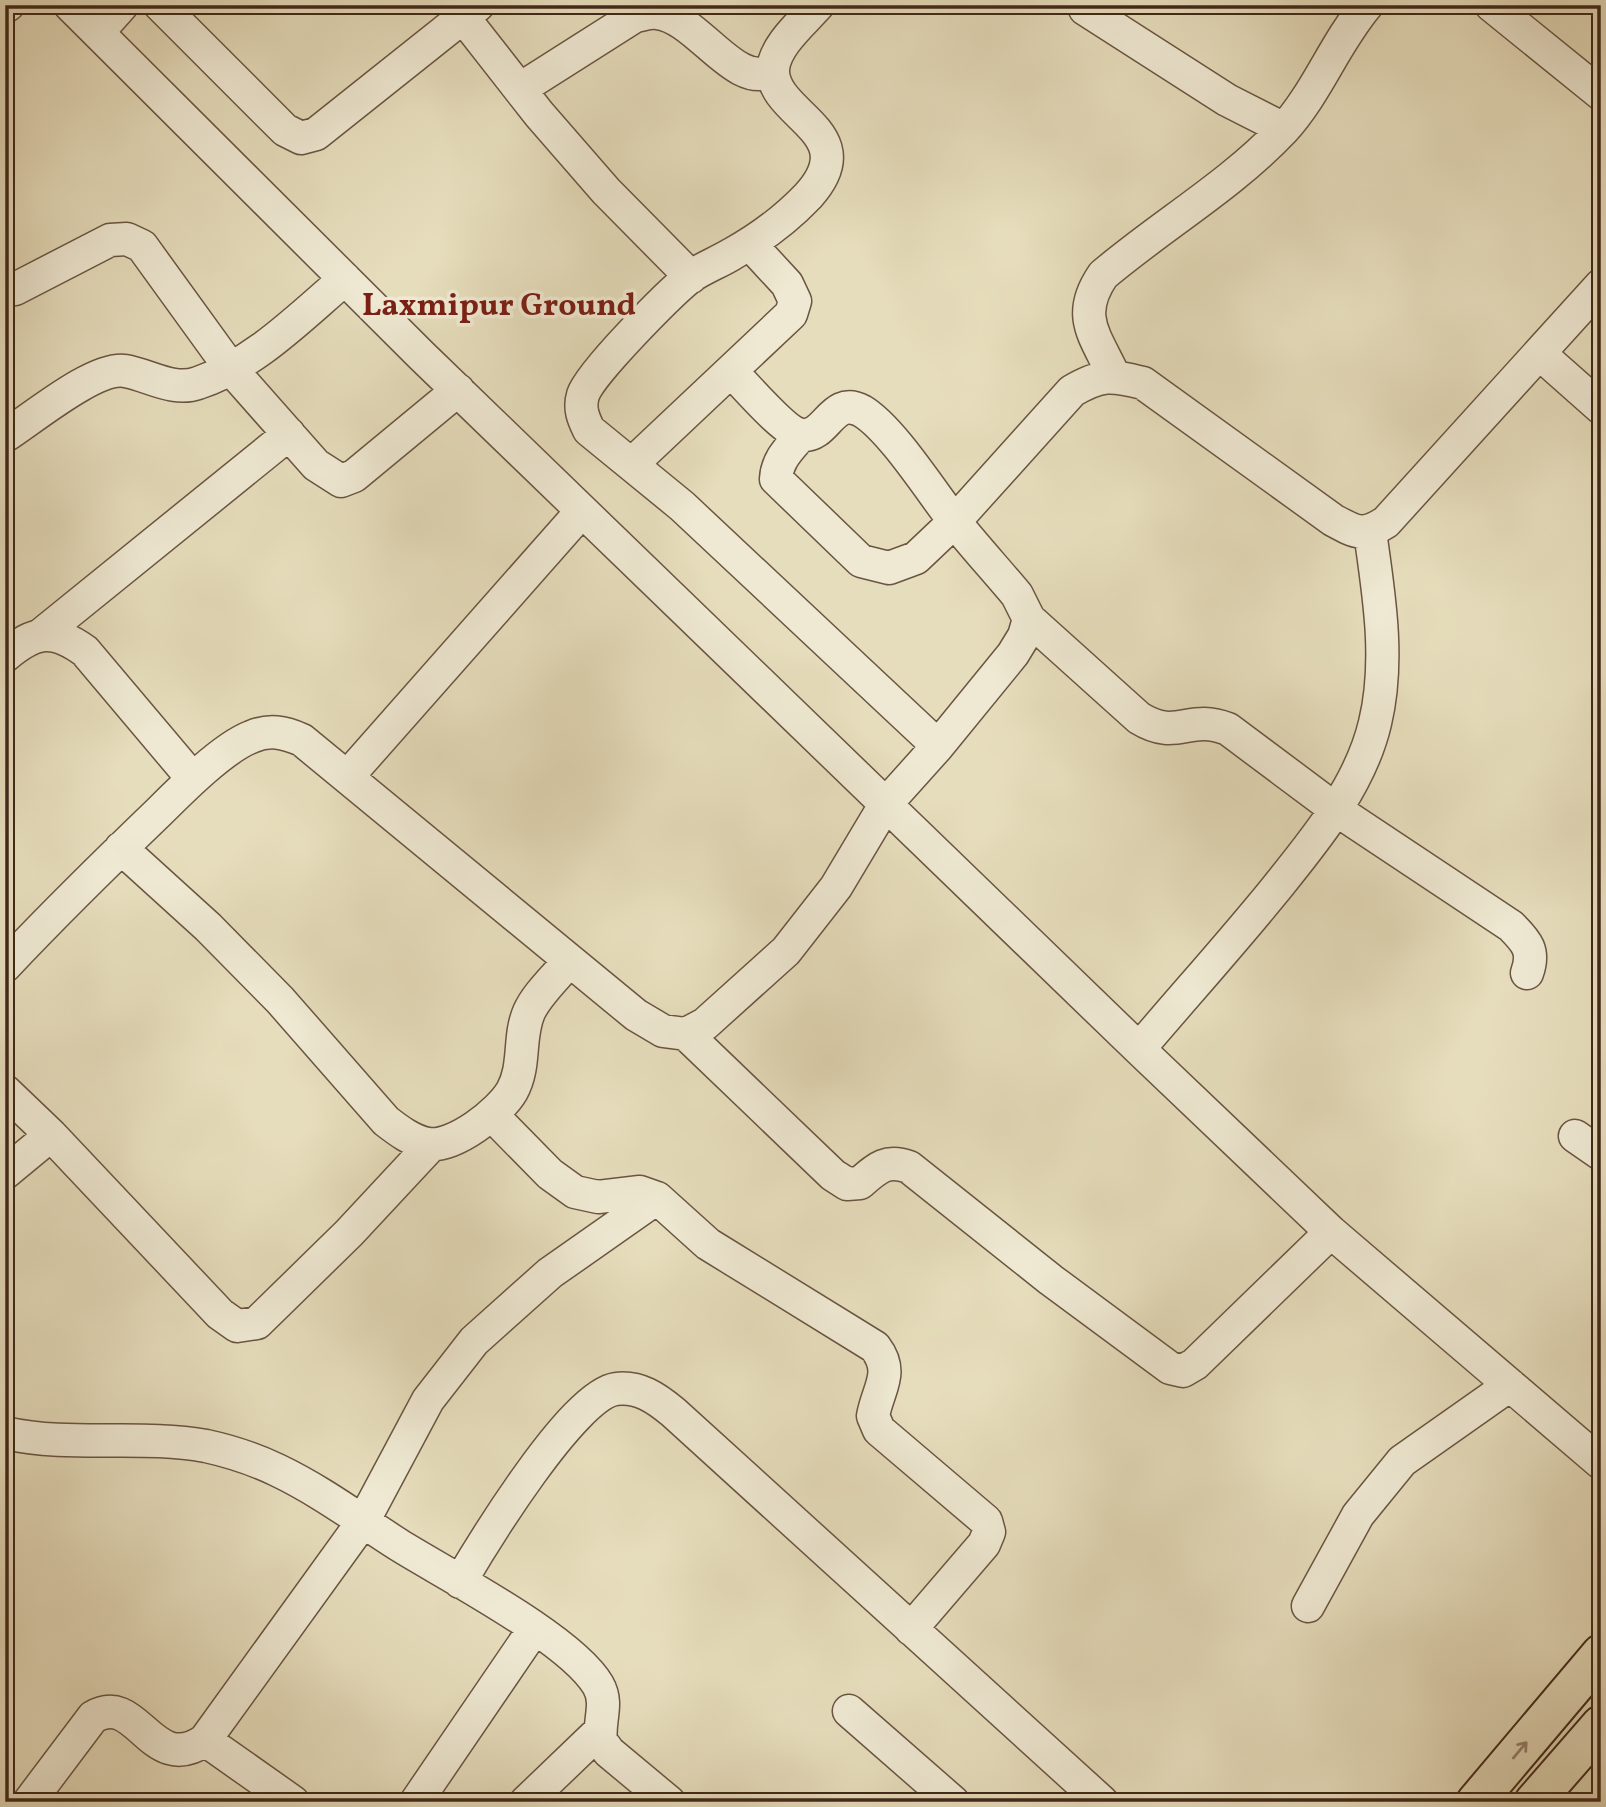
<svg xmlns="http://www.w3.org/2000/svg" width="1606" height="1807" font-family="Vollkorn,serif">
  <rect width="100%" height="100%" fill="#e6ddbc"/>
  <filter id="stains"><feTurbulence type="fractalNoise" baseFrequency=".00286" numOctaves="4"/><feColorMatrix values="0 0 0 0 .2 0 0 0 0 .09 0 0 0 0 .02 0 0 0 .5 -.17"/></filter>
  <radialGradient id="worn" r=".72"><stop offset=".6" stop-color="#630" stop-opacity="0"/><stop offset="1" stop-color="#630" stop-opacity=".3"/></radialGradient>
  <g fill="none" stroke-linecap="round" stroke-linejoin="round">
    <g stroke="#6a5542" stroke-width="35">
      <path id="street" d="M70 5 422 356 1139 1049 1331 1232 1601 1463
        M160 5 285 130 301 138 316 134 478 5
        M818 5C803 22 774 46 773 70 772 116 866 132 808 196 787 218 759 239 732 254 719 262 703 268 690 277 670 293 590 373 583 395 579 408 583 418 589 430L682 506 938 746
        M1491 5 1601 94
        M5 7 8 5
        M1085 9 1227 100 1284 129
        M463 17 539 114 606 191 691 277
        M98 32 122 5
        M520 89 635 16C642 15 650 12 657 13 698 17 736 92 773 70
        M5 290 15 289 110 240 127 239 142 246 231 369 316 465 341 481 354 476 458 390
        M1540 354 1601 408
        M1114 376C1095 335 1075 316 1103 275 1162 225 1230 186 1283 130 1317 93 1334 44 1367 5
        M801 435C789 449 777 460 776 479L861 561 889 568 916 558 955 521 1072 391C1101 374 1111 375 1143 383L1333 520C1357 533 1363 537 1386 522L1601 285
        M5 436C32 419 95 366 125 371 149 375 173 392 198 383 255 364 300 317 345 279
        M632 464 791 314 795 301 787 284 750 244
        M1029 619 1139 718C1178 742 1188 713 1228 729L1335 809 1511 926C1527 942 1535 951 1527 973
        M42 634 289 434
        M5 656C36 630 53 628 85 651L193 779
        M348 776 582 511
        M121 848 208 927 280 1000 386 1121C399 1131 412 1141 428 1144 454 1148 500 1112 512 1091 526 1066 518 1037 529 1012 537 994 556 977 569 961
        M5 966C55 913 107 862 160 811 182 789 223 748 251 737 269 729 284 732 302 740L636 1015 663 1031 686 1034 705 1024 786 951 836 887 885 805 938 746 1013 654 1024 636 1029 619 1017 595C997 571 975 547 955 522 932 493 892 429 862 411 832 395 827 437 803 435 786 434 745 385 731 371
        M686 1034 833 1175 847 1184 860 1183C877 1168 886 1159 909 1167L1051 1280 1170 1368 1183 1371 1195 1364 1331 1232
        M1139 1049C1184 996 1230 945 1274 891 1314 841 1360 787 1375 723 1390 661 1379 595 1370 532
        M5 1091 51 1135 220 1314 237 1326 257 1323 349 1233 431 1145
        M492 1115 550 1174 575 1192 598 1197 640 1192 657 1198 708 1244 875 1347C895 1373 878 1388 873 1416L879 1430 986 1521 989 1532 984 1544 911 1629
        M1575 1136 1601 1154
        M5 1173 51 1135
        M5 1433C71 1448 141 1434 206 1446 229 1451 256 1460 277 1470 321 1491 358 1519 399 1545 447 1575 571 1639 598 1685 609 1704 598 1721 601 1741L609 1752 669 1802
        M460 1582C483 1543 573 1395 616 1389 639 1386 656 1398 673 1412L1102 1802
        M1308 1606 1358 1515 1402 1461 1510 1385
        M849 1711 953 1802
        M205 1740 293 1802
        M29 1802 93 1717C138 1690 151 1778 205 1740L364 1520 428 1400 474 1341 550 1273 657 1198
        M416 1802 534 1629
        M526 1802 600 1731"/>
    </g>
    <g stroke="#41281a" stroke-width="42">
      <path id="primary" d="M1476 1802 1601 1654
        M1534 1802 1601 1725"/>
    </g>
    <use href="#street" stroke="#efe9d3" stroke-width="32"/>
    <use href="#primary" stroke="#e6ddbc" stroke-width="38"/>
  </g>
  <defs><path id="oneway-shaft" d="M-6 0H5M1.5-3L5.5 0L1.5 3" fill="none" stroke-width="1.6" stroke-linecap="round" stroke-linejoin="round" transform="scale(1.75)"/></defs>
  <use stroke="#94826b" href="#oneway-shaft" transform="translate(1520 1750) rotate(-50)"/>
  <g text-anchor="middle" stroke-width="7" stroke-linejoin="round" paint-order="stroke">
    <g font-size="32" font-weight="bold" fill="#7a1f14" stroke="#efe9d3">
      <text x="499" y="315">Laxmipur Ground</text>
    </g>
  </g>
  <rect width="1606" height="1807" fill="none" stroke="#e6ddbc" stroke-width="28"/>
  <rect x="7" y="7" width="1592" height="1793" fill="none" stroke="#41281a" stroke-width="3.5"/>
  <rect x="14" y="14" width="1578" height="1779" fill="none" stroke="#41281a" stroke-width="2"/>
  <rect width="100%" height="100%" filter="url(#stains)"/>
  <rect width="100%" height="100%" fill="url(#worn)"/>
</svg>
